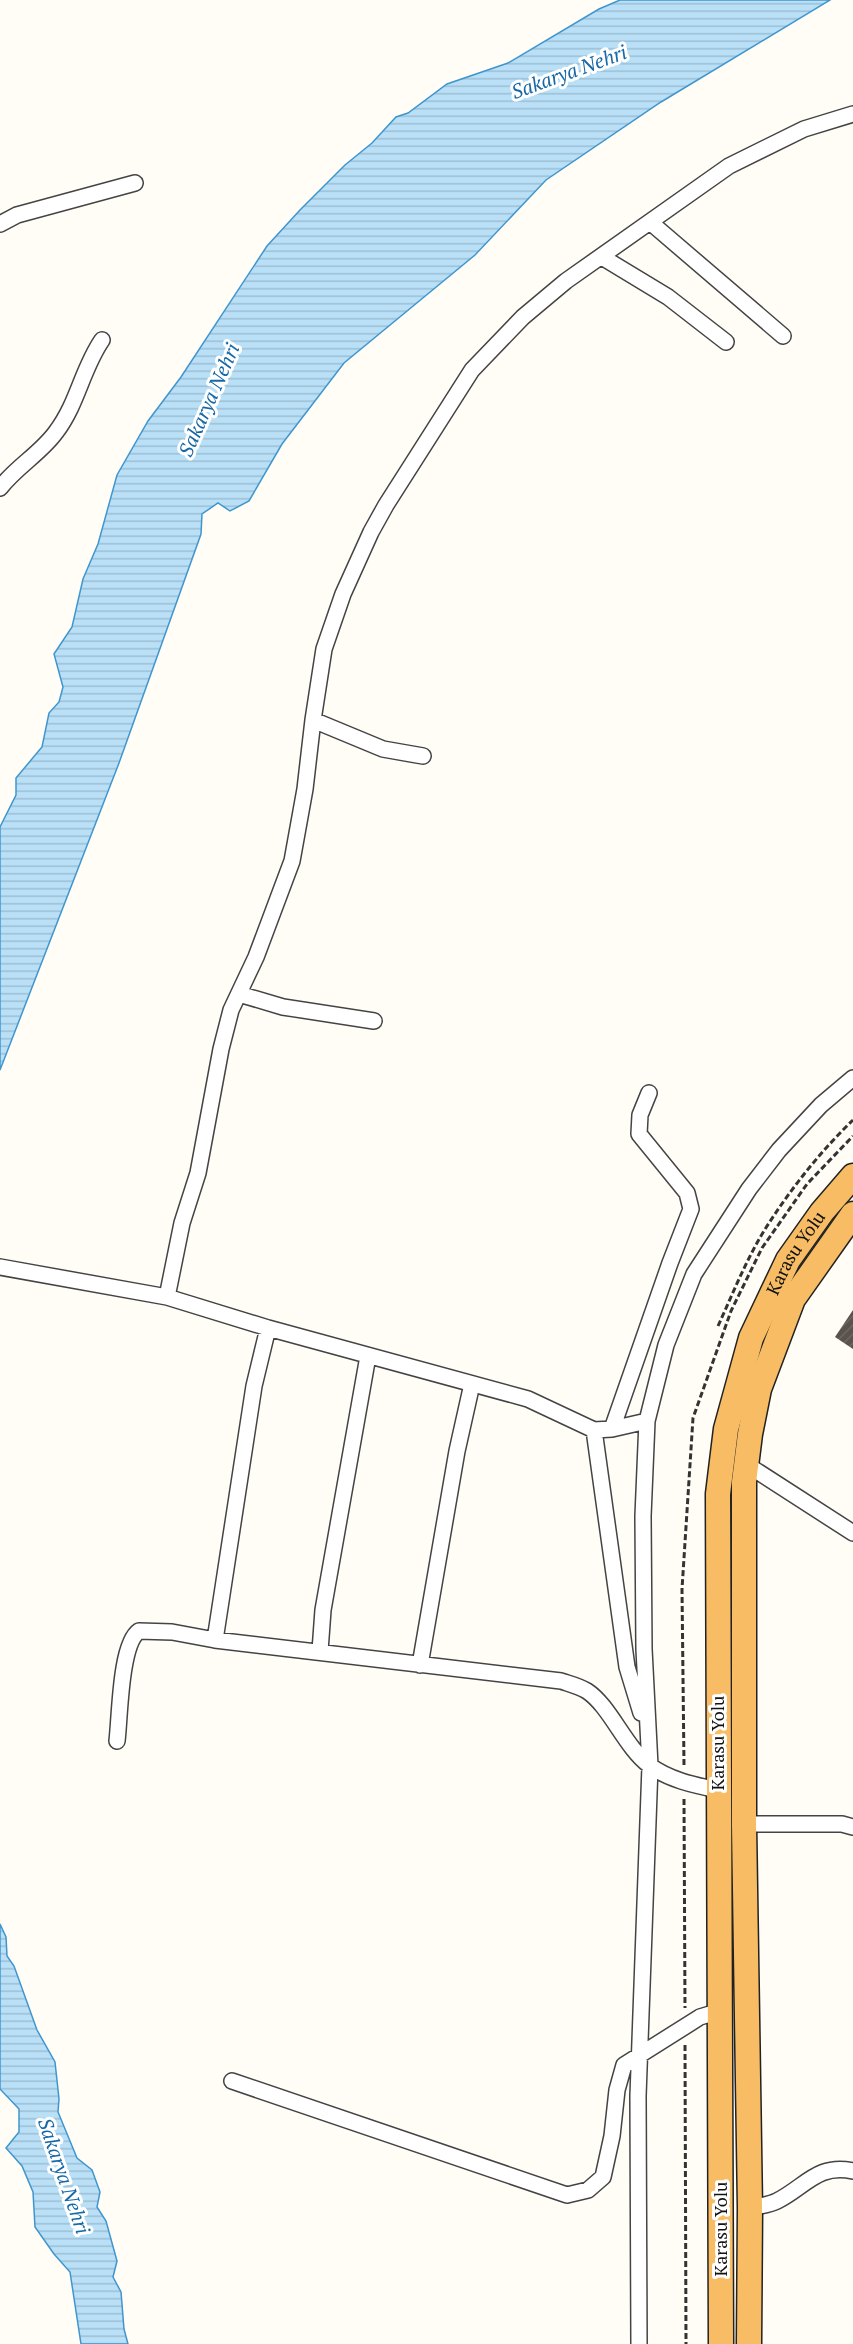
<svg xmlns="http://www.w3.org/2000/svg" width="853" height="2344" font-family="'PT Serif',serif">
  <defs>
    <pattern id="water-rules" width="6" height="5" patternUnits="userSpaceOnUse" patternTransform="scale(1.5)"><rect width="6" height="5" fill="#b9e0f7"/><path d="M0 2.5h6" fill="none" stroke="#9ebfd3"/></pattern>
    <pattern id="building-hatch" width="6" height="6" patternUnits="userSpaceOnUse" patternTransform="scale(1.5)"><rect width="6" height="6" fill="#5a524d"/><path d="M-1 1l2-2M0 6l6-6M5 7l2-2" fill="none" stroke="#6d6662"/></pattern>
  </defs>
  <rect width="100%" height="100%" fill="#fffdf5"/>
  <path fill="url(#water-rules)" stroke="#3f96cf" stroke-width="1.5" d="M620 0H830L661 102 546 180 475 255 344 363 282 444 249 501 230 511 218 503 202 514 201 534 119 763 0 1070V827L16 795V778L42 747 49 713 59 702 63 687 54 654 72 627 83 579 98 544 117 475 148 421 181 377 267 246 300 210 345 165 372 143 396 117 408 113 447 84 508 63 599 9Z
    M0 1924 6 1937 7 1956 14 1966 37 2030 55 2062 59 2099 58 2112 77 2158 92 2170 100 2192 97 2207 106 2221 117 2261 113 2277 121 2292 124 2329 128 2344H81L70 2272 54 2254 35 2227 33 2192 22 2166 6 2148 19 2132V2109L0 2089Z"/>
  <path fill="url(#building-hatch)" d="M853 1310V1349L835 1337Z"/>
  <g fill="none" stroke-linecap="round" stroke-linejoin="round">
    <g stroke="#444" stroke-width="18">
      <path id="minor" d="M650 222 783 336
        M0 224 17 215 135 183
        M602 257 668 297 726 342
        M0 488C16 467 41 453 56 432 78 403 82 369 102 340
        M313 720 383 749 423 756
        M239 994 283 1007 374 1021
        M0 1267 167 1297
        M647 1421 612 1429 594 1430 528 1399 268 1328 167 1297 182 1223 198 1173 221 1049 231 1010 256 957 292 861 305 789 313 720 324 649 343 594 371 532 386 505 472 370 523 317 566 281 729 166 804 129 853 114
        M612 1429 670 1263 691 1209 687 1193 639 1134 640 1115 649 1093
        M594 1430 627 1667 641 1713
        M746 1464 853 1533
        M215 1640 254 1386 268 1328
        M320 1651 323 1610 368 1356
        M420 1665 457 1451 472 1384
        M117 1741C120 1717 120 1644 139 1631L172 1632 215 1640 561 1681C570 1684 579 1686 587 1691 610 1706 625 1747 649 1765 669 1780 694 1785 718 1790
        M744 1824H842L853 1827
        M232 2081 567 2195 588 2190 603 2177 612 2136 617 2090 624 2065 700 2017 720 2011
        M750 2208C759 2206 769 2205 777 2201 805 2187 818 2163 853 2171
        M639 2344 638 2096 650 1766 644 1649 643 1516 647 1421 666 1345 694 1274 749 1189 779 1150 821 1105 853 1078"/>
    </g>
    <g stroke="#222" stroke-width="27">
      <g id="trunk">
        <path id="s1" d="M721 2344 718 1494 726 1429 751 1338 788 1260 822 1212 853 1176"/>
        <path d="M749 2344 750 2208 744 1824V1482L750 1434 759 1389 793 1299 853 1214"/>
      </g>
    </g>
    <path stroke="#333" stroke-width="3" stroke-dasharray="6 3" stroke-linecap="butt" d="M718 1326C734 1291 748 1255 769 1223 793 1186 821 1151 853 1120
      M684 1765 682 1589 693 1418 731 1311 762 1248 807 1184 853 1136
      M684 1799 685 2008
      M685 2045 686 2344"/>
    <use href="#minor" stroke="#fff" stroke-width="15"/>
    <use href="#trunk" stroke="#f7bc64" stroke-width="24"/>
  </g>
  <g text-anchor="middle" stroke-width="6" stroke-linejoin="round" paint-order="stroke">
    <g font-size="18" fill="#111" stroke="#fff">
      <text dy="6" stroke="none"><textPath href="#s1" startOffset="1106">Karasu Yolu</textPath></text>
      <text transform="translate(718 1743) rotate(-90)" y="6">Karasu Yolu</text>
      <text transform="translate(721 2229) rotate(-90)" y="6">Karasu Yolu</text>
    </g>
    <g font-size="20" font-style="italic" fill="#1768a6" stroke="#fff">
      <text transform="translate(569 72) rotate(-20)" y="7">Sakarya Nehri</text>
      <text transform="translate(209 400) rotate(-66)" y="7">Sakarya Nehri</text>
      <text transform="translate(64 2176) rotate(71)" y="7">Sakarya Nehri</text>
    </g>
  </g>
</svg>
